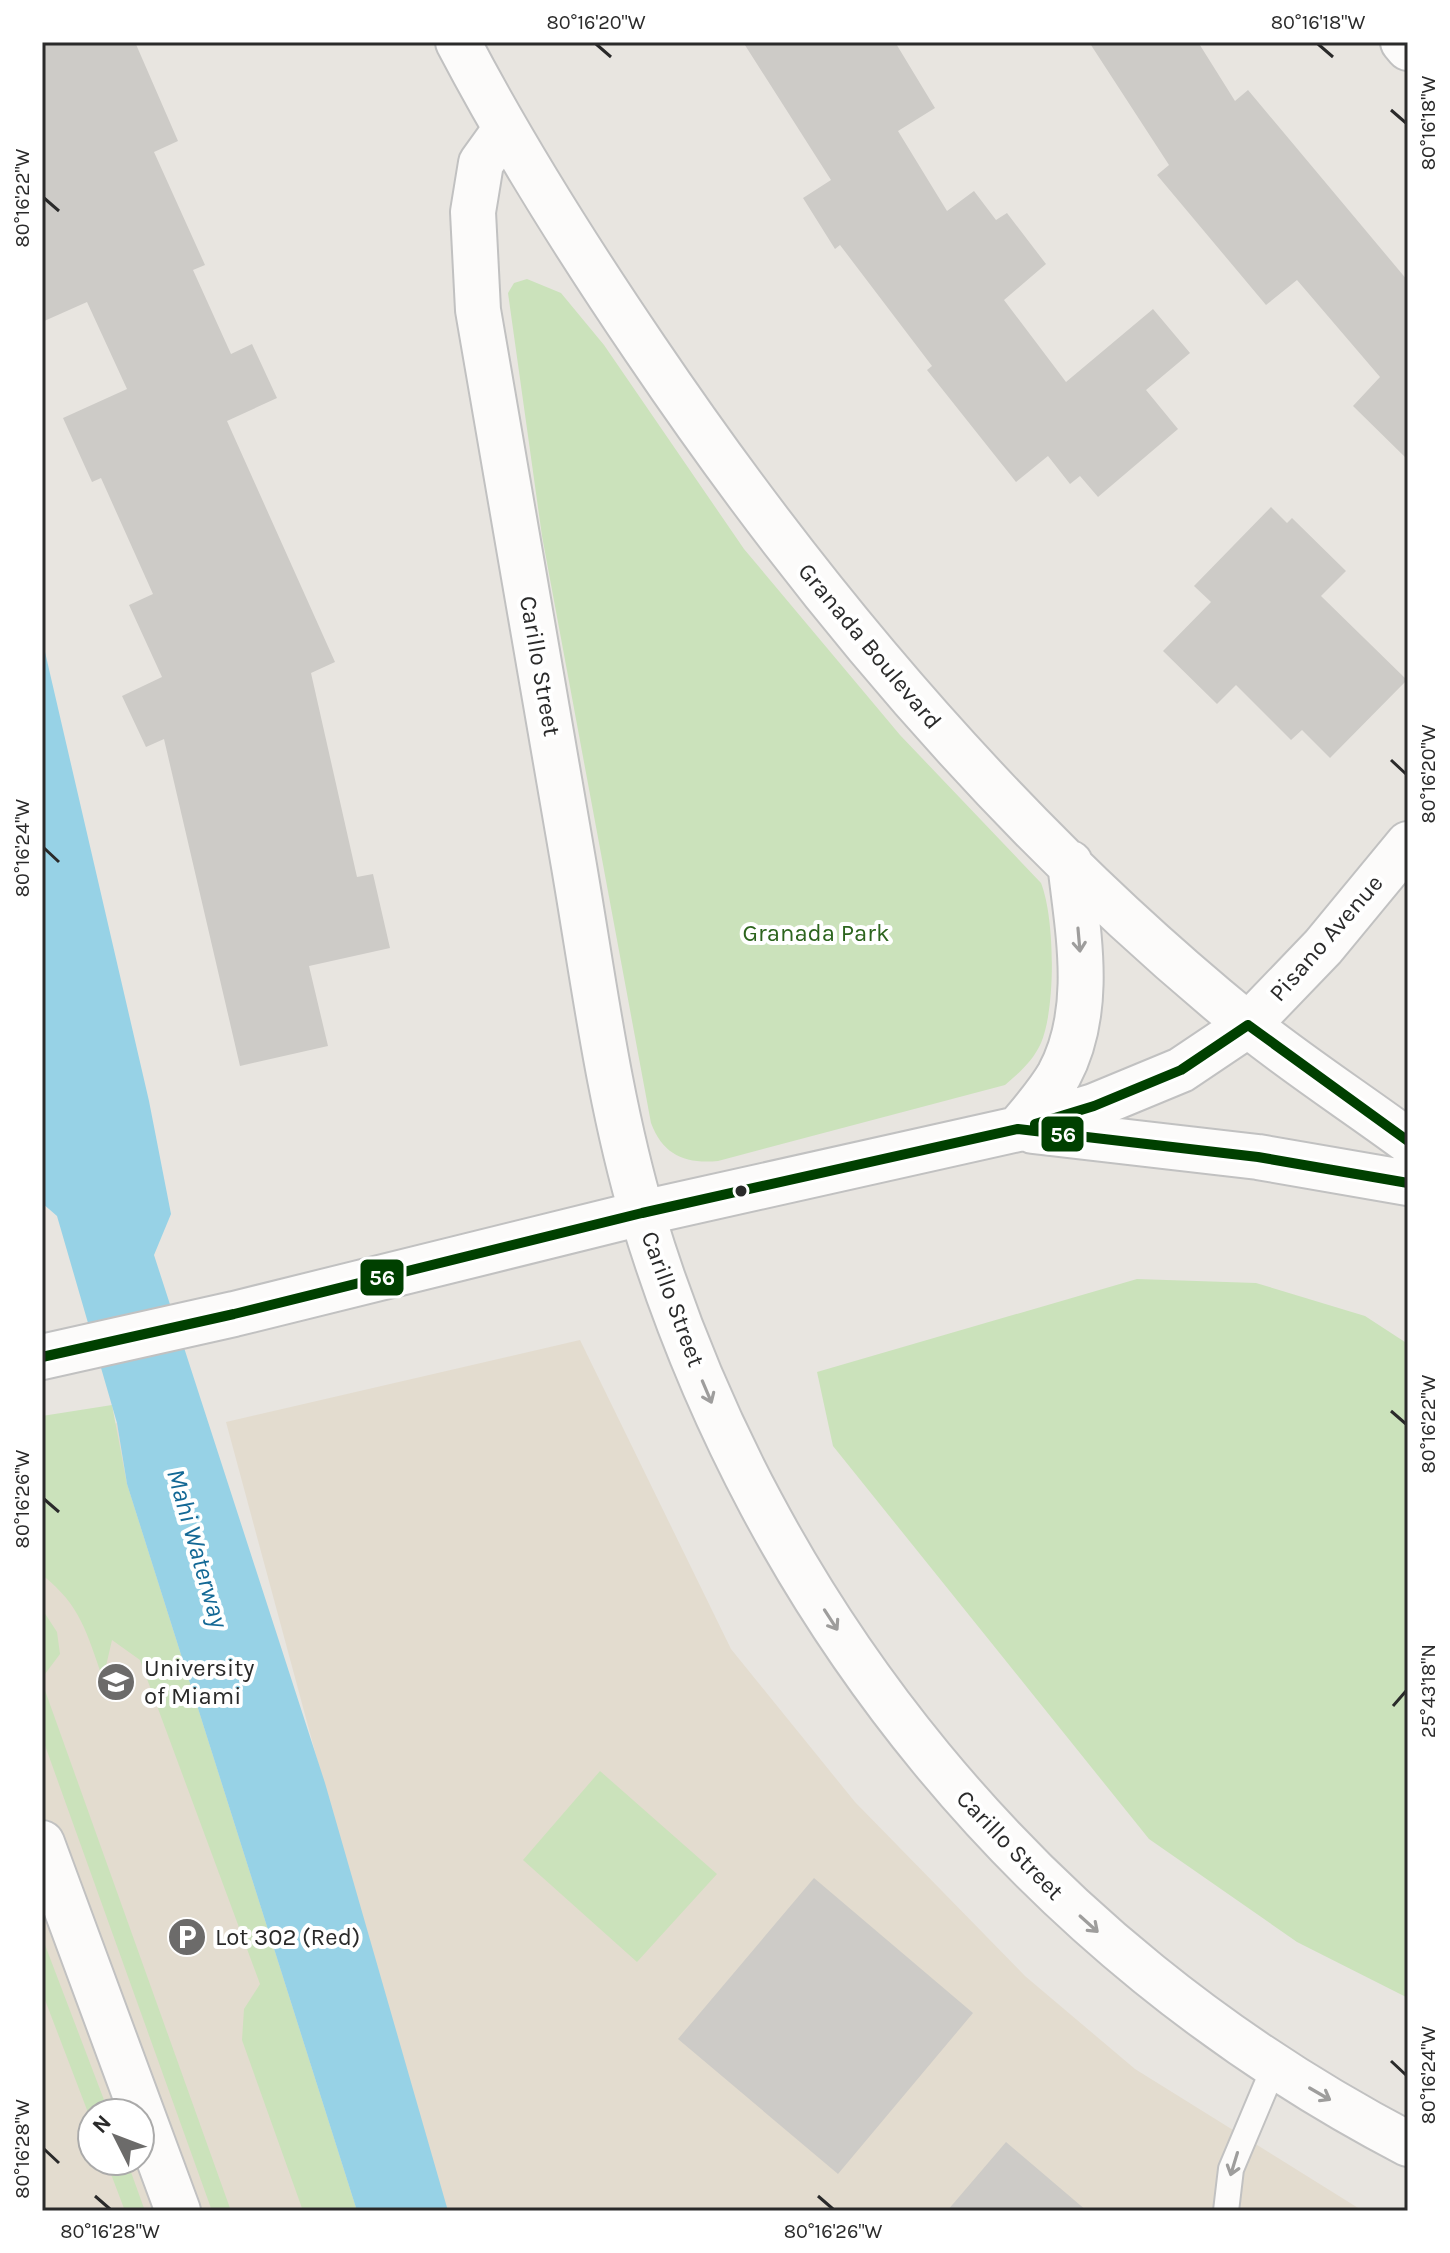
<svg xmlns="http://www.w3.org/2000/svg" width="1450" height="2253" font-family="Karla,sans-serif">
  <rect width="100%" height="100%" fill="#e8e5e0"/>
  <path fill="#e3dccf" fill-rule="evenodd" d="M580 1340 731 1649 855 1802 1025 1976 1135 2069 1363 2211H439L226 1422Z
    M117 1423 127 1484 357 2211H42V1443ZM92 2113H140V2161H92Z"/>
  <path fill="#cbe2bb" d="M527 279 561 293 604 345 744 549 900 735 1041 883C1055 918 1056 1008 1041 1043 1033 1061 1019 1073 1005 1085L718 1161C685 1164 663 1155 651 1123L542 536 508 293 514 283Z
    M1137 1279 1256 1283 1365 1316 1408 1344V1998L1297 1942 1149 1839 833 1446 817 1372Z
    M112 1405 127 1484 357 2211H303L242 2040 244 2009 260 1984 140 1660 112 1640 103 1679C87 1634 81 1605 42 1575V1416Z
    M42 1609 57 1632 60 1654 42 1678Z
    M42 1682 231 2211H212L42 1737Z
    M600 1771 717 1874 637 1962 523 1860Z
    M42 1937 109 2113H92V2123L42 1992Z
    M106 2161H127L145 2211H125Z"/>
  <path fill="#97d2e6" d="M42 639 149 1101 171 1214 154 1255 325 1783 448 2211H357L127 1484 117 1423 57 1216 42 1203Z"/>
  <path fill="#cdcbc7" d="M42 42H135L178 141 154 152 205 265 193 270 231 354 252 344 277 398 227 421 335 662 311 673 357 877 373 874 390 948 309 966 328 1046 240 1066 164 739 146 747 122 696 162 677 129 605 153 594 101 478 92 482 63 418 127 389 87 302 42 322Z
    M743 42H895L935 108 898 131 947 211 974 191 996 220 1007 213 1046 264 1004 300 1066 382 1153 309 1190 353 1146 390 1178 429 1098 497 1080 476 1070 484 1048 456 1016 482 927 370 932 366 840 245 835 249 803 198 831 180Z
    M1089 42H1198L1235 101 1248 90 1408 281V460L1353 406 1380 377 1297 280 1266 305 1157 175 1169 165Z
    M1271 507 1287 523 1292 518 1346 571 1321 596 1407 680 1330 758 1302 730 1291 740 1236 685 1217 704 1163 651 1211 602 1194 586Z
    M814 1878 973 2013 838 2174 678 2039Z
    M1006 2142 1087 2211H947Z"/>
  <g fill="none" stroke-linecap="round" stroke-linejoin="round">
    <g stroke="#c1c1c1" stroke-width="28">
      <path id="lane" d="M1226 2211 1231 2169 1274 2067"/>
    </g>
    <g stroke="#c1c1c1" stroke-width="48">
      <path id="street" d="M1403 42 1408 48
        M504 131 481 163 473 212 478 310C510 496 542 681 574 866 594 983 609 1102 643 1217 764 1619 1036 1950 1408 2144
        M1248 1025 1323 947 1408 844
        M42 1843 178 2211"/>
    </g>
    <g stroke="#c1c1c1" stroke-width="48">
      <path id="secondary" d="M458 42C514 149 578 250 646 350 815 600 1012 833 1247 1024 1298 1065 1355 1102 1408 1141
        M1018 1129C1032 1112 1048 1094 1059 1075 1094 1010 1078 932 1070 863
        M1033 1131 1258 1157 1408 1183
        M42 1357 234 1314 642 1213 1018 1129 1094 1106 1181 1070 1248 1025"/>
    </g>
    <use href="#lane" stroke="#fcfbfa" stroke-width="24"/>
    <use href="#street" stroke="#fcfbfa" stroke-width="44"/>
    <use href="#secondary" stroke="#fcfbfa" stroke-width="44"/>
    <g stroke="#fff" stroke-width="16">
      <path id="bus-1" d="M1248 1025 1408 1141
        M1035 1124 1094 1106 1181 1070 1248 1025
        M42 1357 234 1314 642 1213 1018 1129 1258 1157 1408 1183"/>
    </g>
    <use href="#bus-1" stroke="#004000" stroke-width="10"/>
  </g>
  <defs><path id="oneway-shaft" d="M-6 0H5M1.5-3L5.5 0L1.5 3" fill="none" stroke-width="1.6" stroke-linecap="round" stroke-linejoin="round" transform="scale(2)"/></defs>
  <g stroke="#9e9d9c">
    <use href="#oneway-shaft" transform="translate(1079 940) rotate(85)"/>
    <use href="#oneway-shaft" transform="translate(707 1392) rotate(67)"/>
    <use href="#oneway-shaft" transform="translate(831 1620) rotate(57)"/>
    <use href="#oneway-shaft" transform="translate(1089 1924) rotate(42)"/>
    <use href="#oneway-shaft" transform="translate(1320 2094) rotate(30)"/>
    <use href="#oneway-shaft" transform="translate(1234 2164) rotate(107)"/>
  </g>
  <path fill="none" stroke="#2a2a2a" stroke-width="3" d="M596 44 611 57M1318 44 1333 57M1391 110 1406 123M44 198 59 211M1391 760 1406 774M44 848 59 862M1391 1411 1406 1424M44 1499 59 1512M1393 1706 1406 1691M1391 2061 1406 2075M44 2149 59 2163M95 2196 110 2209M818 2196 833 2209"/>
  <defs>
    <g id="university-disc" transform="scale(2)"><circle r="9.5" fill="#6c6b6a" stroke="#fff"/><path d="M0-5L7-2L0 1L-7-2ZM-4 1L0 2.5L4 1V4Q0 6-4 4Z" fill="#fff"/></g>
    <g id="parking-disc" transform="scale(2)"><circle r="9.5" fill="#6c6b6a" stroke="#fff"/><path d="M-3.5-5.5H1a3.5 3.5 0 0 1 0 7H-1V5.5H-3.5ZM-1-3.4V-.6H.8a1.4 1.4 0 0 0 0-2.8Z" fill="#fff"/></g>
  </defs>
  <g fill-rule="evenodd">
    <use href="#university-disc" x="116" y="1682"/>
    <use href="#parking-disc" x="187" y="1937"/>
  </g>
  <circle fill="#2a2a2a" stroke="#fff" stroke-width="3" cx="741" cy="1191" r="7"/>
  <g text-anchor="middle" stroke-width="8" stroke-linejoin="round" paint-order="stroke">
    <g font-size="24" fill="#2a2a2a" stroke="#fff">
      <text transform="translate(870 646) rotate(50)" y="8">Granada Boulevard</text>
      <text transform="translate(540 666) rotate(80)" y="8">Carillo Street</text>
      <text transform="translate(1326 938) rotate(-49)" y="8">Pisano Avenue</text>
      <text transform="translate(673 1299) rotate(70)" y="8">Carillo Street</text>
      <text transform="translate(1010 1845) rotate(46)" y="8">Carillo Street</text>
    </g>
    <g font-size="24" fill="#2c641d" stroke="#fff">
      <text x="816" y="941">Granada Park</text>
    </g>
    <g font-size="24" fill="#2a2a2a" stroke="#fff" text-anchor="start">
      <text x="144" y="1676">University<tspan x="144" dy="28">of Miami</tspan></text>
      <text x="215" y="1945">Lot 302 (Red)</text>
    </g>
    <g font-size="26" font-style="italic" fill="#136895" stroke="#fff">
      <text transform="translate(198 1548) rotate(74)" y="9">Mahi Waterway</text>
    </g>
  </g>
  <g stroke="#fff" stroke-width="3">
    <rect x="1040" y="1115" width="45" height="38" rx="8" fill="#004000"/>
    <rect x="359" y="1258" width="46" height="39" rx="8" fill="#004000"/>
  </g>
  <g font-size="22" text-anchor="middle" font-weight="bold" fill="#fff">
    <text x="1063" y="1142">56</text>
    <text x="382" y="1285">56</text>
  </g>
  <rect width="1450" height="2253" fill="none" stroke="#ffffff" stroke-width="88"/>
  <g transform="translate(116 2137) rotate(312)"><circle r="38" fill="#ffffff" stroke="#aaaaaa" stroke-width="2"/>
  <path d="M0-6L14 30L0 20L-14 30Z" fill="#6c6b6a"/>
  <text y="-12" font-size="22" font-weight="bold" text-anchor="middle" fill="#2a2a2a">N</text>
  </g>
  <rect x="44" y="44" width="1362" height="2165" fill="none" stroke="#2a2a2a" stroke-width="3"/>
  <g font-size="20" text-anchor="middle" fill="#2a2a2a">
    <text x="596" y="29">80°16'20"W</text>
    <text x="1318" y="29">80°16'18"W</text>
    <text transform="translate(1428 123) rotate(-90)" y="7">80°16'18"W</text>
    <text transform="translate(22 198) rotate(-90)" y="7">80°16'22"W</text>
    <text transform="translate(1428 774) rotate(-90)" y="7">80°16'20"W</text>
    <text transform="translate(22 848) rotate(-90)" y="7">80°16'24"W</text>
    <text transform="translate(1428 1424) rotate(-90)" y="7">80°16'22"W</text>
    <text transform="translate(22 1499) rotate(-90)" y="7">80°16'26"W</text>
    <text transform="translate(1428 1691) rotate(-90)" y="7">25°43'18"N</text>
    <text transform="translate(1428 2075) rotate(-90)" y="7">80°16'24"W</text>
    <text transform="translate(22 2149) rotate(-90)" y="7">80°16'28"W</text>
    <text x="110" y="2238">80°16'28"W</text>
    <text x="833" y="2238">80°16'26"W</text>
  </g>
</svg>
